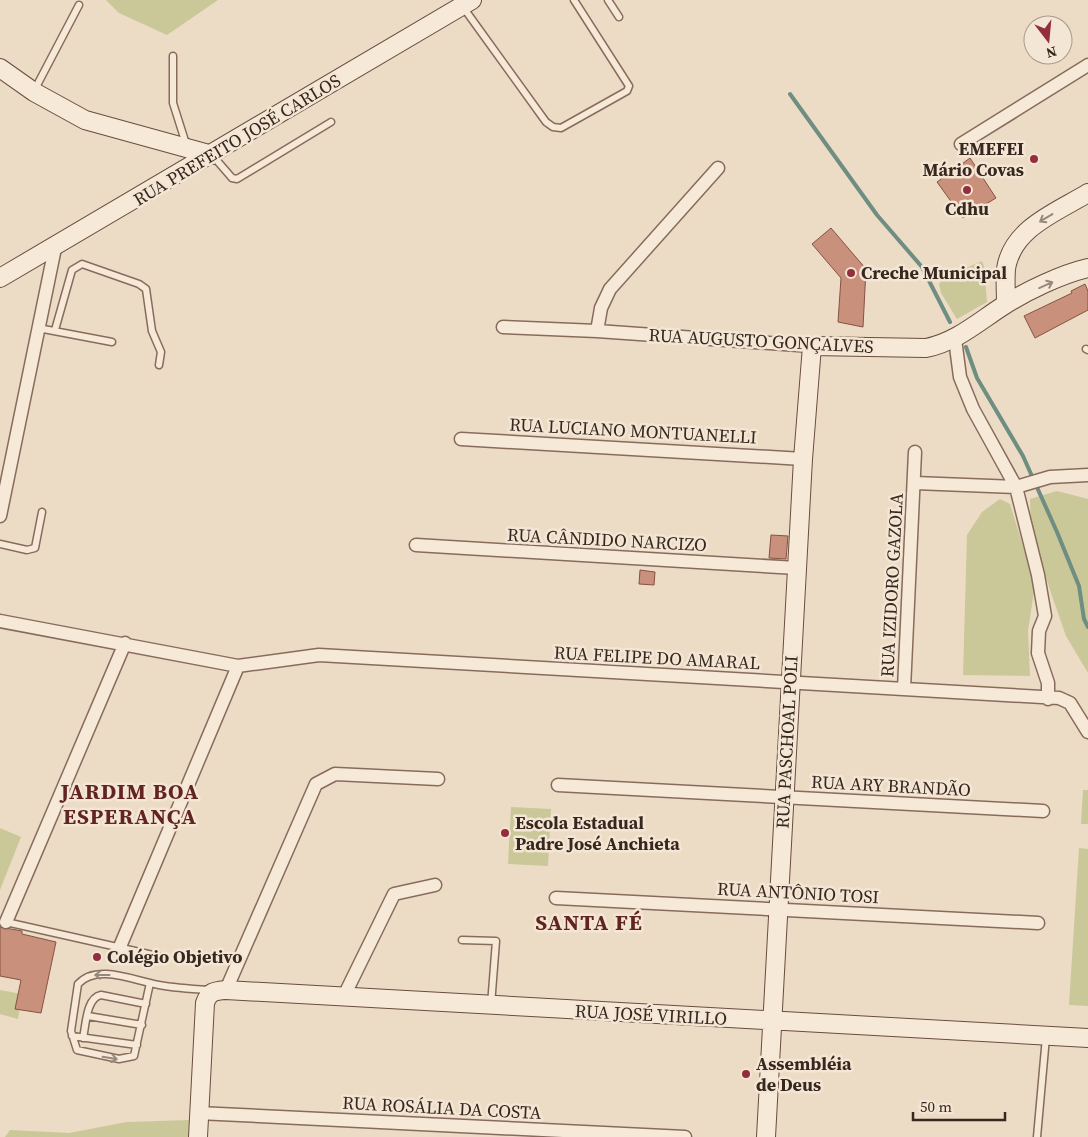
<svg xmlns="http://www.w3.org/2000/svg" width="1088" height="1137" font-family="'Source Serif 4',serif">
  <rect width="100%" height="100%" fill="#ecdbc5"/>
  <path fill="#cac899" d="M106 0H218L167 35 119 13Z
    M982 261 984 266 987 302 957 319 941 293 939 284 945 277Z
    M1057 491 1088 499V673L1066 636 1052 596 1031 531 1030 499Z
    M1000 499 1010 504 1035 585 1028 631 1030 676 963 675 967 535 982 512Z
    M1083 790H1088V824H1081Z
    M511 807 551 809 548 866 508 864Z
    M0 828 21 837 0 890Z
    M1079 848 1088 849V1006L1069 1005Z
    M0 990 22 994 18 1019 0 1014Z
    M189 1120 188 1137H5L10 1130 69 1133 127 1122Z"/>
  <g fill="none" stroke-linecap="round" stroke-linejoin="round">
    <path stroke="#6e8e81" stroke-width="4" d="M790 94 877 215 922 267 950 322
      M966 347 977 378 1023 456 1057 532 1079 586 1084 619 1088 627"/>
  </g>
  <path fill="#c9907c" stroke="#855343" d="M970 158 996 198 963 218 937 182Z
    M831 228 866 269 863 327 838 322 841 278 812 244Z
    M1085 284 1088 291V310L1035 338 1024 316 1072 293 1071 291Z
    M771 535 788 536 786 559 769 558Z
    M640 570 655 572 654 585 639 584Z
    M0 927 22 931V934L56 942 41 1013 15 1009 21 980 0 976Z"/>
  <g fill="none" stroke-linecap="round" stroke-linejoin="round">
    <g stroke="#876c5c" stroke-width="9">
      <path id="lane" d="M608 0 619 17
        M463 7 546 122 553 127 561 128 627 91 629 86 574 0
        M173 56V103L186 144
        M34 91 79 5
        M213 156 232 178 237 179 331 122
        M38 328 112 342
        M55 330 72 270 82 264 139 284 146 289 152 331 161 352 159 365
        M1086 349 1088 350
        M0 544 27 550 35 548 42 512
        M6 922 166 958
        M462 940 496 941 491 1005
        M150 983 134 1056 119 1059 77 1050 71 1031 78 984C97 963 135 981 159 985 175 988 192 989 209 990
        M88 1016 142 1025
        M72 1036 137 1045
        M83 1038C86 1025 86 998 101 995L146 1004
        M1037 1137 1046 1037"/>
    </g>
    <g stroke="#876c5c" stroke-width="15">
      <path id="street" d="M961 144 1088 65
        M503 327 597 331 812 346
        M597 331 601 308 610 289 718 168
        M955 339 960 377 973 409 1016 487 1038 575 1045 616 1039 631 1038 653 1048 683V699
        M461 439 803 459
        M915 483 1016 487 1050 477 1088 475
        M0 516 55 248
        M416 545 797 568
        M0 621 238 666 319 655 1059 698 1070 703 1088 732
        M904 689 915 452
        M558 785 1043 811
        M556 898 1038 923
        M6 922 125 643
        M119 949 238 666
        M226 990 316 784 335 774 438 779
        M343 998 394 894 435 885
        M198 1113 685 1137"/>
    </g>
    <g stroke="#694d3f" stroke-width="20">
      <path id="secondary" d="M0 68 34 92 85 120 212 155
        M0 278 472 0
        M1006 304C1006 293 1005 280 1006 269 1012 228 1057 212 1088 193
        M198 1137 205 1003C209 991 215 991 226 990L1088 1038
        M766 1137 803 459 812 346 926 348C956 342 978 322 1003 306 1026 291 1062 274 1088 268"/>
    </g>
    <use href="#lane" stroke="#f7e9d8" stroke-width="6"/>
    <use href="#street" stroke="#f7e9d8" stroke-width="12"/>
    <use href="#secondary" stroke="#f7e9d8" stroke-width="18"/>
  </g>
  <defs><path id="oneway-shaft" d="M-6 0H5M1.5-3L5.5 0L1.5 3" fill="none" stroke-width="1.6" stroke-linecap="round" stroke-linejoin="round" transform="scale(1.25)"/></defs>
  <g stroke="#97887c">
    <use href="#oneway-shaft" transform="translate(1046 218) rotate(149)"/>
    <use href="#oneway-shaft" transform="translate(1046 285) rotate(-24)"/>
    <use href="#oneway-shaft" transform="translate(102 975) rotate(180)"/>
    <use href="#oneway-shaft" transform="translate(110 1058) rotate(9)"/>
  </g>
  <g fill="#932e3e" stroke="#f4e6d4" stroke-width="2">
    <circle cx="1034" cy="159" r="5"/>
    <circle cx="967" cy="190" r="5"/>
    <circle cx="851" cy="273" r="5"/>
    <circle cx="505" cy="833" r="5"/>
    <circle cx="97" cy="957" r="5"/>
    <circle cx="746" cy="1074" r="5"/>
  </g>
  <g text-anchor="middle" stroke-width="5" stroke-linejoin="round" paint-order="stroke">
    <g font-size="18" fill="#37271f" stroke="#f4e6d4">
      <text transform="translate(237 140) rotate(-31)" y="6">RUA PREFEITO JOSÉ CARLOS</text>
      <text transform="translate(761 341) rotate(3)" y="6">RUA AUGUSTO GONÇALVES</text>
      <text transform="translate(633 431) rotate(3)" y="6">RUA LUCIANO MONTUANELLI</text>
      <text transform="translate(607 540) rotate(3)" y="6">RUA CÂNDIDO NARCIZO</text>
      <text transform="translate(892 585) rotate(-87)" y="6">RUA IZIDORO GAZOLA</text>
      <text transform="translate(657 658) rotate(3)" y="6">RUA FELIPE DO AMARAL</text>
      <text transform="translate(787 742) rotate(-87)" y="6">RUA PASCHOAL POLI</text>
      <text transform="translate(891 786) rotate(3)" y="6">RUA ARY BRANDÃO</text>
      <text transform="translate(798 893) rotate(3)" y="6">RUA ANTÔNIO TOSI</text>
      <text transform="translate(651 1015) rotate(3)" y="6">RUA JOSÉ VIRILLO</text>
      <text transform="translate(442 1108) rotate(3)" y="6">RUA ROSÁLIA DA COSTA</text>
    </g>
    <g font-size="18" font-weight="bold" fill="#37271f" stroke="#f4e6d4" text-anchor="start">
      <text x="1024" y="155" text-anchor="end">EMEFEI<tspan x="1024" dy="21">Mário Covas</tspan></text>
      <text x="967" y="215" text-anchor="middle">Cdhu</text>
      <text x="861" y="279">Creche Municipal</text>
      <text x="515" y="829">Escola Estadual<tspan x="515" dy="21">Padre José Anchieta</tspan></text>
      <text x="107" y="963">Colégio Objetivo</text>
      <text x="756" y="1070">Assembléia<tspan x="756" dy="21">de Deus</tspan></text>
    </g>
    <g font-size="22" font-weight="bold" letter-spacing="1" fill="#622420" stroke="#f4e6d4">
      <text x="130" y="799">JARDIM BOA<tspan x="130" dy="25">ESPERANÇA</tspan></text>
      <text x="589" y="930">SANTA FÉ</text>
    </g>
  </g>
  <g transform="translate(1048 40) rotate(164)"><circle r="24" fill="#f4e6d4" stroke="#a89a8c"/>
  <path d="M0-4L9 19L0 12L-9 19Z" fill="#932e3e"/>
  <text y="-8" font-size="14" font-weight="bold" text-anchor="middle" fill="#37271f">N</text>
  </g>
  <path d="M913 1112v8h92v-8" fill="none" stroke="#37271f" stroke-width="2.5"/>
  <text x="920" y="1112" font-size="15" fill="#37271f" stroke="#f4e6d4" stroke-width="4" paint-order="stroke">50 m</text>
</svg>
